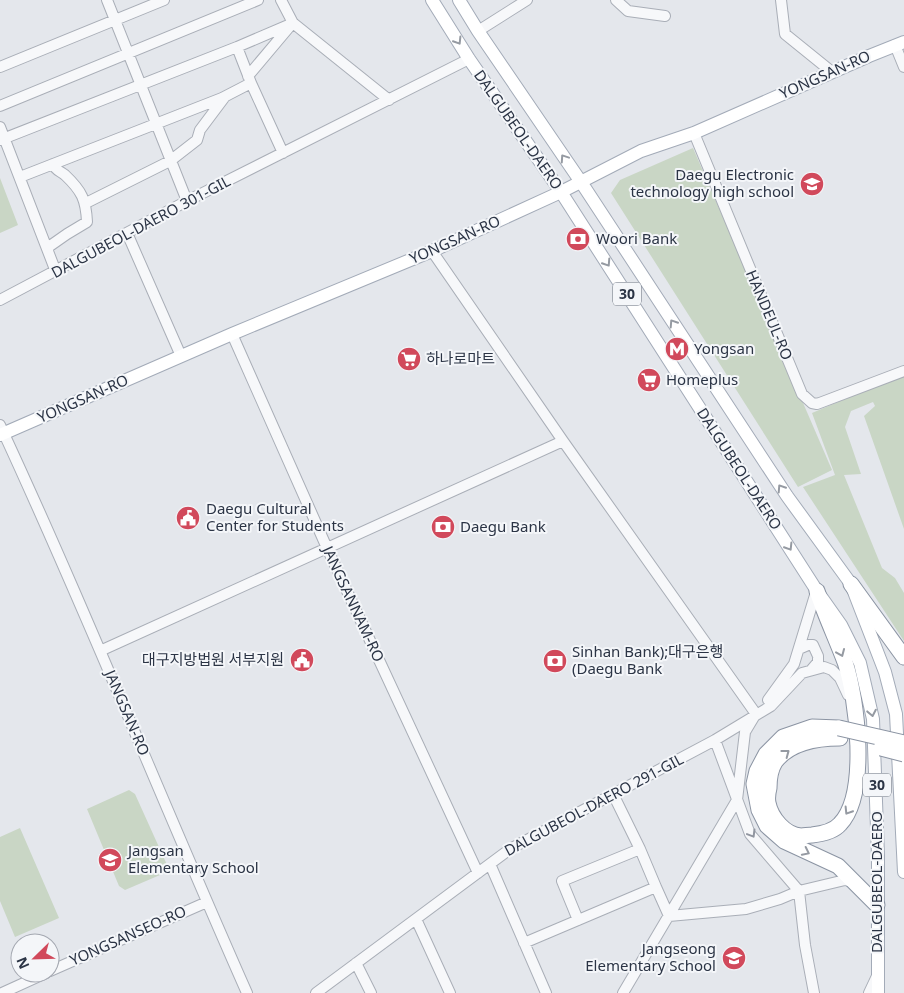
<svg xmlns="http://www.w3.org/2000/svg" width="904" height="993" font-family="'Noto Sans','Noto Sans KR',sans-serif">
  <rect width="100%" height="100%" fill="#e4e7ec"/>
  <path fill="#c9d6c5" d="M693 148 832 470 798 487 611 193 620 180Z
    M0 178 18 225 0 233Z
    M904 374V529L864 416 875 406 873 402 851 411 845 427 861 474 844 475 882 568 895 578 904 593V641L803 487 835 475 812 413Z
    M129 790 135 794 168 867 167 872 125 890 119 886 87 809Z
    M20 828 59 918 15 937 0 901V837Z"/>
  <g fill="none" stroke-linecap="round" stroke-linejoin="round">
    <g stroke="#a9aeb7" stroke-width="12">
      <path id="minor" d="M107 0 187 201
        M281 0 293 23 389 100
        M616 0 628 11 665 16
        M781 0 785 34 832 72
        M478 31 527 0
        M895 45 904 67
        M0 67 164 0
        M248 76 291 25
        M251 83 283 153
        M0 106 258 0
        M0 127 56 272
        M694 133 802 394 812 403 817 404 904 371
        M0 140 237 47 293 23
        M20 177 222 98 251 83 237 47
        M86 203 170 161 197 140 200 130 224 98
        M127 233 181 356
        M47 248 67 234 87 222C86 200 82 191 65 175 60 171 55 170 53 164
        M432 251 563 441 756 714
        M0 300 187 201 469 59
        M232 334 327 548 478 873
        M0 425C87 612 163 804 247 993
        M799 649 808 645H813L818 656V662L812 669
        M100 651 563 441
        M768 700 794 664 816 592
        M715 740 750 834 799 891 845 880 854 882
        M613 794 640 849 656 887
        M490 864 546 993
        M416 919 450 993
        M578 920 562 881 640 849
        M524 943 656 887 669 916 746 909 780 899 799 891 805 945 814 993
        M356 963 371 993
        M50 971 207 902
        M2 993 46 973
        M316 993 510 849 715 740 771 706 802 673 824 667 832 670 840 678 848 695
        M623 993 737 800 745 732 754 717
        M869 993 877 976"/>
    </g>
    <g stroke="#a3abb8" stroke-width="14">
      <path id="major" d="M432 0 469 59 561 192 817 591 841 625 860 663 873 719 878 856V993
        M459 0 478 31 581 182 787 496 851 584 885 672 896 714 904 872
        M0 435 232 334 432 251 561 192 641 151 694 133 869 56 904 42"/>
    </g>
    <g stroke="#8b94a3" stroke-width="17">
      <path id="highway" d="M851 584 904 657
        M817 591C825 615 836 638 845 662 857 698 869 794 840 824 834 831 821 834 812 835 809 835 804 836 801 836 785 835 771 818 768 803 767 798 768 792 769 788 769 779 770 770 775 762 790 742 817 738 840 738
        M839 728 812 727 783 737 766 754 757 771 754 784 759 810 767 826 784 841 838 866 877 905"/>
    </g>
    <use href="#minor" stroke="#f7f8fa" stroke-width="10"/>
    <use href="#major" stroke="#fff" stroke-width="12"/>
    <use href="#highway" stroke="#fff" stroke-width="15"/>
    <g stroke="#8b94a3" stroke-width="17" stroke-linecap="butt">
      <path id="highway-bridge" d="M839 728 904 743
        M881 748 904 754"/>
    </g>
    <use href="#highway-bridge" stroke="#fff" stroke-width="15"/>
  </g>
  <defs><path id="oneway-chevron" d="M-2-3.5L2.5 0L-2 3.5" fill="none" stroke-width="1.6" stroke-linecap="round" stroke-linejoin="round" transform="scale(1.25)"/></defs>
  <g stroke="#959aa2">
    <use href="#oneway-chevron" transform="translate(458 41) rotate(58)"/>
    <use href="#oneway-chevron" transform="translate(564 158) rotate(-124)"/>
    <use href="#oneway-chevron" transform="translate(607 263) rotate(57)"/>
    <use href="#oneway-chevron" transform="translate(673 323) rotate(-123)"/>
    <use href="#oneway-chevron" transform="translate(781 488) rotate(-123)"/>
    <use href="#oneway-chevron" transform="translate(789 547) rotate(58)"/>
    <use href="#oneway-chevron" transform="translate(841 653) rotate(67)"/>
    <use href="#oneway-chevron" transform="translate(872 713) rotate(79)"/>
    <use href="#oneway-chevron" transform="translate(786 753) rotate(-37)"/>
    <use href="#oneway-chevron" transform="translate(848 811) rotate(122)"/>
    <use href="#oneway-chevron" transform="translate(806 852) rotate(26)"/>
  </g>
  <use stroke="#9196a0" href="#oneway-chevron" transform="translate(752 834) rotate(59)"/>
  <defs>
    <g id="school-disc" transform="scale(1.25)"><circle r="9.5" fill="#d1495b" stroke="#f4f6f9"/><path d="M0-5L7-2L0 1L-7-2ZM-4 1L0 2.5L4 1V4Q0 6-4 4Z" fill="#fff"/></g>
    <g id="bank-disc" transform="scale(1.25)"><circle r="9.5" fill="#d1495b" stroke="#f4f6f9"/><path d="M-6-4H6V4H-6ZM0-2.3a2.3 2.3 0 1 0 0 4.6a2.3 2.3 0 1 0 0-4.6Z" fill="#fff"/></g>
    <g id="metro-disc" transform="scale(1.25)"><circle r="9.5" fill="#d1495b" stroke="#f4f6f9"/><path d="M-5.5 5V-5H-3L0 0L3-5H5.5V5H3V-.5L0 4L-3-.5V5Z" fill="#fff"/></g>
    <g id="supermarket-disc" transform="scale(1.25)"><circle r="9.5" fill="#d1495b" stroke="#f4f6f9"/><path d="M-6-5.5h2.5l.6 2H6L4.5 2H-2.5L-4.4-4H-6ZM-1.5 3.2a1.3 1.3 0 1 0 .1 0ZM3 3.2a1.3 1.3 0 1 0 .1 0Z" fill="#fff"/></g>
    <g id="civic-disc" transform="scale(1.25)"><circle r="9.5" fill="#d1495b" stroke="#f4f6f9"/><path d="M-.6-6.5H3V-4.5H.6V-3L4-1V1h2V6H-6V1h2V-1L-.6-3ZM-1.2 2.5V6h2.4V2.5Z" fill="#fff"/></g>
  </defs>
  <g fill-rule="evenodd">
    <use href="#school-disc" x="812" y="184"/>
    <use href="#bank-disc" x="578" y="239"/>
    <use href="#metro-disc" x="677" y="349"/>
    <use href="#supermarket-disc" x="409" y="359"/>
    <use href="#supermarket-disc" x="649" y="380"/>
    <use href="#civic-disc" x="188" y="518"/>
    <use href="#bank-disc" x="443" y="527"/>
    <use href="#civic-disc" x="302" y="660"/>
    <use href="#bank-disc" x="555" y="661"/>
    <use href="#school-disc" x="110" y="860"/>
    <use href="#school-disc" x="734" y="958"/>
  </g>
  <g text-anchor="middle" stroke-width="4" stroke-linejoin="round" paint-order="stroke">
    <g fill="#f4f6f9" stroke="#676e7b" stroke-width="1">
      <rect x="613" y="282.5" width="28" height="23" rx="4"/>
      <rect x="863" y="773.5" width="28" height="23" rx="4"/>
    </g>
    <g font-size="14" font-weight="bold" fill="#2b3445">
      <text x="627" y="299">30</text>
      <text x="877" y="790">30</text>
    </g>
    <g font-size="15" fill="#2b3445" stroke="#f4f6f9">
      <text transform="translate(825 75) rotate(-24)" y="5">YONGSAN-RO</text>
      <text transform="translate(518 130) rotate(55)" y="5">DALGUBEOL-DAERO</text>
      <text transform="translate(141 227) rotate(-28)" y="5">DALGUBEOL-DAERO 301-GIL</text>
      <text transform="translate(455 240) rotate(-24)" y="5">YONGSAN-RO</text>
      <text transform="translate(769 315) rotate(67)" y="5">HANDEUL-RO</text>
      <text transform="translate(83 399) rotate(-24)" y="5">YONGSAN-RO</text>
      <text transform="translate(739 469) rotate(57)" y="5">DALGUBEOL-DAERO</text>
      <text transform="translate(353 604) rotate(65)" y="5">JANGSANNAM-RO</text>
      <text transform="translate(127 713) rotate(67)" y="5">JANGSAN-RO</text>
      <text transform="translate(594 805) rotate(-28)" y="5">DALGUBEOL-DAERO 291-GIL</text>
      <text transform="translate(877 882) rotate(-90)" y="5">DALGUBEOL-DAERO</text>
      <text transform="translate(128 936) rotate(-24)" y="5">YONGSANSEO-RO</text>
    </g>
    <g font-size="15" fill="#2b3445" stroke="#f4f6f9" text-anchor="start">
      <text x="794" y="180" text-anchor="end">Daegu Electronic<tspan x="794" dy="17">technology high school</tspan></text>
      <text x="596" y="244">Woori Bank</text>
      <text x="694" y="354">Yongsan</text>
      <text x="426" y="364">하나로마트</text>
      <text x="666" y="385">Homeplus</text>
      <text x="206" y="514">Daegu Cultural<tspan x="206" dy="17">Center for Students</tspan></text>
      <text x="460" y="532">Daegu Bank</text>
      <text x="572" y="657">Sinhan Bank);대구은행<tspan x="572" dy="17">(Daegu Bank</tspan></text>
      <text x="284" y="665" text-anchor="end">대구지방법원 서부지원</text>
      <text x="128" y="856">Jangsan<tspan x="128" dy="17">Elementary School</tspan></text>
      <text x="716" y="954" text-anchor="end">Jangseong<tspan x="716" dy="17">Elementary School</tspan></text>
    </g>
  </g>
  <g transform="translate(35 958) rotate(247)"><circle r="24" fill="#f4f6f9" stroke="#a4a8b1"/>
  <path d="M0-4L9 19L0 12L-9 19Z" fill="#d1495b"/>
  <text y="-8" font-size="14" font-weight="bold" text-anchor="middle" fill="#2b3445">N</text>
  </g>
</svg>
